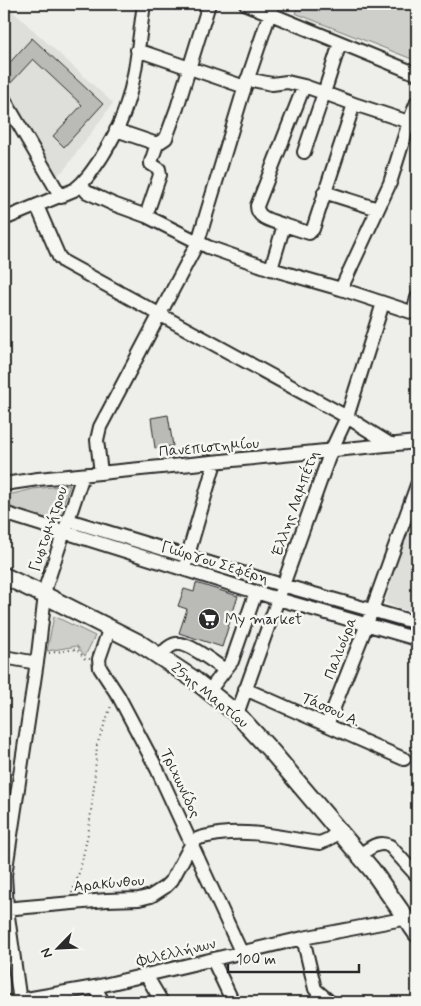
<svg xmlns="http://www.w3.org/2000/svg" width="421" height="1006" font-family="Mynerve,sans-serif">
  <rect width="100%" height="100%" fill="#eeeeea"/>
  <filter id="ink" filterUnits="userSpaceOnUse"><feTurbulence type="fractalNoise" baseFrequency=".02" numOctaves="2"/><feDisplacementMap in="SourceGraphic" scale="10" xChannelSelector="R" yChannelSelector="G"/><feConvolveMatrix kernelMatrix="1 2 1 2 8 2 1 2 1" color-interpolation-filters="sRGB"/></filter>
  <g filter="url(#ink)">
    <path fill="#dededb" d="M4 4H9L7 6 113 103 64 170 56 176 4 89Z
      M408 529 417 532V614L385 603Z"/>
    <path fill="#cececa" stroke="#7c7c7a" d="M299 4H417V61L295 13Z
      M70 485 56 524 4 509V496L33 489Z
      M54 616 95 636 85 656 77 646 47 651Z"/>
    <path fill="#babab7" stroke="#2b2b2b" d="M32 38 103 104 64 147 53 136 82 105 33 59 9 85 4 80V69Z
      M168 415 173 446 155 448 151 418Z
      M196 583 238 596 222 647 179 633 187 609 178 606 184 589 194 592Z"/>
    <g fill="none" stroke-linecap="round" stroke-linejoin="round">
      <g stroke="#2b2b2b" stroke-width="16">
        <path id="minor" d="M246 4 417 74
          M137 50 245 87
          M247 79 272 84 287 82 304 86
          M4 99 61 197
          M116 130 157 144
          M304 152 324 93 354 104
          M81 185 87 192 113 204 146 216 208 247 271 269 341 289 417 314
          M324 192 378 209
          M37 206 59 257 64 262 347 417 390 444
          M146 216 160 175 159 169 151 164V162L157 144 166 138 177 108 209 4
          M4 219 74 190C85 182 93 170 101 158 111 142 121 124 126 106 137 74 139 37 144 4
          M284 225 309 233 313 229 354 104 409 122
          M271 269 284 225C273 221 257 219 257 206L304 86 324 93 340 43
          M341 289 390 183 409 122 417 102
          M413 312 417 298
          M101 473 97 440 100 427 198 242 242 96 273 4
          M4 484 38 479 417 442
          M4 513 278 599 417 639
          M68 520 282 585 417 623
          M185 565 215 462
          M110 627 99 659 100 668 119 697 157 769 242 954
          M160 655C165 651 169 645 176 644 189 642 214 663 225 670
          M4 657 37 663
          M245 689 404 759
          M209 691 232 661 256 592
          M237 714 331 451 347 417 383 303
          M327 725 367 624 417 485
          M359 855C369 849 378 840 390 846L417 876
          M4 909 107 900 139 899 151 896 165 887 172 880 193 841C201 836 210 836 219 834 254 829 286 839 320 843L329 839 339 831
          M303 938 315 989 330 1002
          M213 960 230 996 229 1002
          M146 975 162 1002
          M95 987 103 1002
          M9 1002 95 987 303 938 408 918
          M20 1002 7 909 5 875 38 655 46 586 83 475"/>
      </g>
      <g stroke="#2b2b2b" stroke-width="20">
        <path id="major" d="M4 576 44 595 139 643 192 678 237 714 272 752 372 870 417 934"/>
      </g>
      <path stroke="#2b2b2b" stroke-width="2" stroke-dasharray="1 4" stroke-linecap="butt" d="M49 653 77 649 85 659H90
        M72 893 80 870 89 829 94 786 97 745 111 706"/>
      <use href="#minor" stroke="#f6f6f2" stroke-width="12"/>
      <use href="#major" stroke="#f6f6f2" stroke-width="16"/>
    </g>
  </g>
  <defs>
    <g id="supermarket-disc" transform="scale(1.125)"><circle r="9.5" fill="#2b2b2b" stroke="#f6f6f2"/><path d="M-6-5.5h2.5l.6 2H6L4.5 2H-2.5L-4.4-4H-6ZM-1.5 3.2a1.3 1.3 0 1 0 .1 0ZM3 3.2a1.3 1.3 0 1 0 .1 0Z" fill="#fff"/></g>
  </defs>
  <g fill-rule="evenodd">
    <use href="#supermarket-disc" x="209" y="619"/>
  </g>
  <g text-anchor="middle" stroke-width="5" stroke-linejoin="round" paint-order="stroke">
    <g font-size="15" fill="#2b2b2b" stroke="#f6f6f2">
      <text transform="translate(209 447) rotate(-5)" y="5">Πανεπιστημίου</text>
      <text transform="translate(295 503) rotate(-70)" y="5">Έλλης Λαμπέτη</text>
      <text transform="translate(48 529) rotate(-71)" y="5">Γυφτομήτρου</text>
      <text transform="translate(215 562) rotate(17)" y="5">Γιώργου Σεφέρη</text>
      <text transform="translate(340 648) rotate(-69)" y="5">Παλιούρα</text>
      <text transform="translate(210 695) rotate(39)" y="5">25ης Μαρτίου</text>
      <text transform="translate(331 709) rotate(24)" y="5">Τάσσου Α.</text>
      <text transform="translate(181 783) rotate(65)" y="5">Τριχωνίδος</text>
      <text transform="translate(109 883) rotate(-5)" y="5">Αρακύνθου</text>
      <text transform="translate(176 952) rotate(-13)" y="5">Φιλελλήνων</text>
    </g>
    <g font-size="15" fill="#2b2b2b" stroke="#f6f6f2" text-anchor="start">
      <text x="225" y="624">My market</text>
    </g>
  </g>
  <rect width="421" height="1006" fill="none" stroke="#f6f6f2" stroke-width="20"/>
  <rect x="10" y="10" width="401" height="986" fill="none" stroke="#2b2b2b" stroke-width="2" filter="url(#ink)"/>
  <g transform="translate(58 948) rotate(246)" stroke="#f6f6f2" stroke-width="4" paint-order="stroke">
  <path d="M0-4L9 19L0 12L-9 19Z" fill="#2b2b2b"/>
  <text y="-8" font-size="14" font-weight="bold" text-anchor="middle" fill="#2b2b2b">N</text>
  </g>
  <path d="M228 964v8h131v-8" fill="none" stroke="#2b2b2b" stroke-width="2.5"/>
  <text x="236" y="964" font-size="15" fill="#2b2b2b" stroke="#f6f6f2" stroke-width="4" paint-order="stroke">100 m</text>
</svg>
